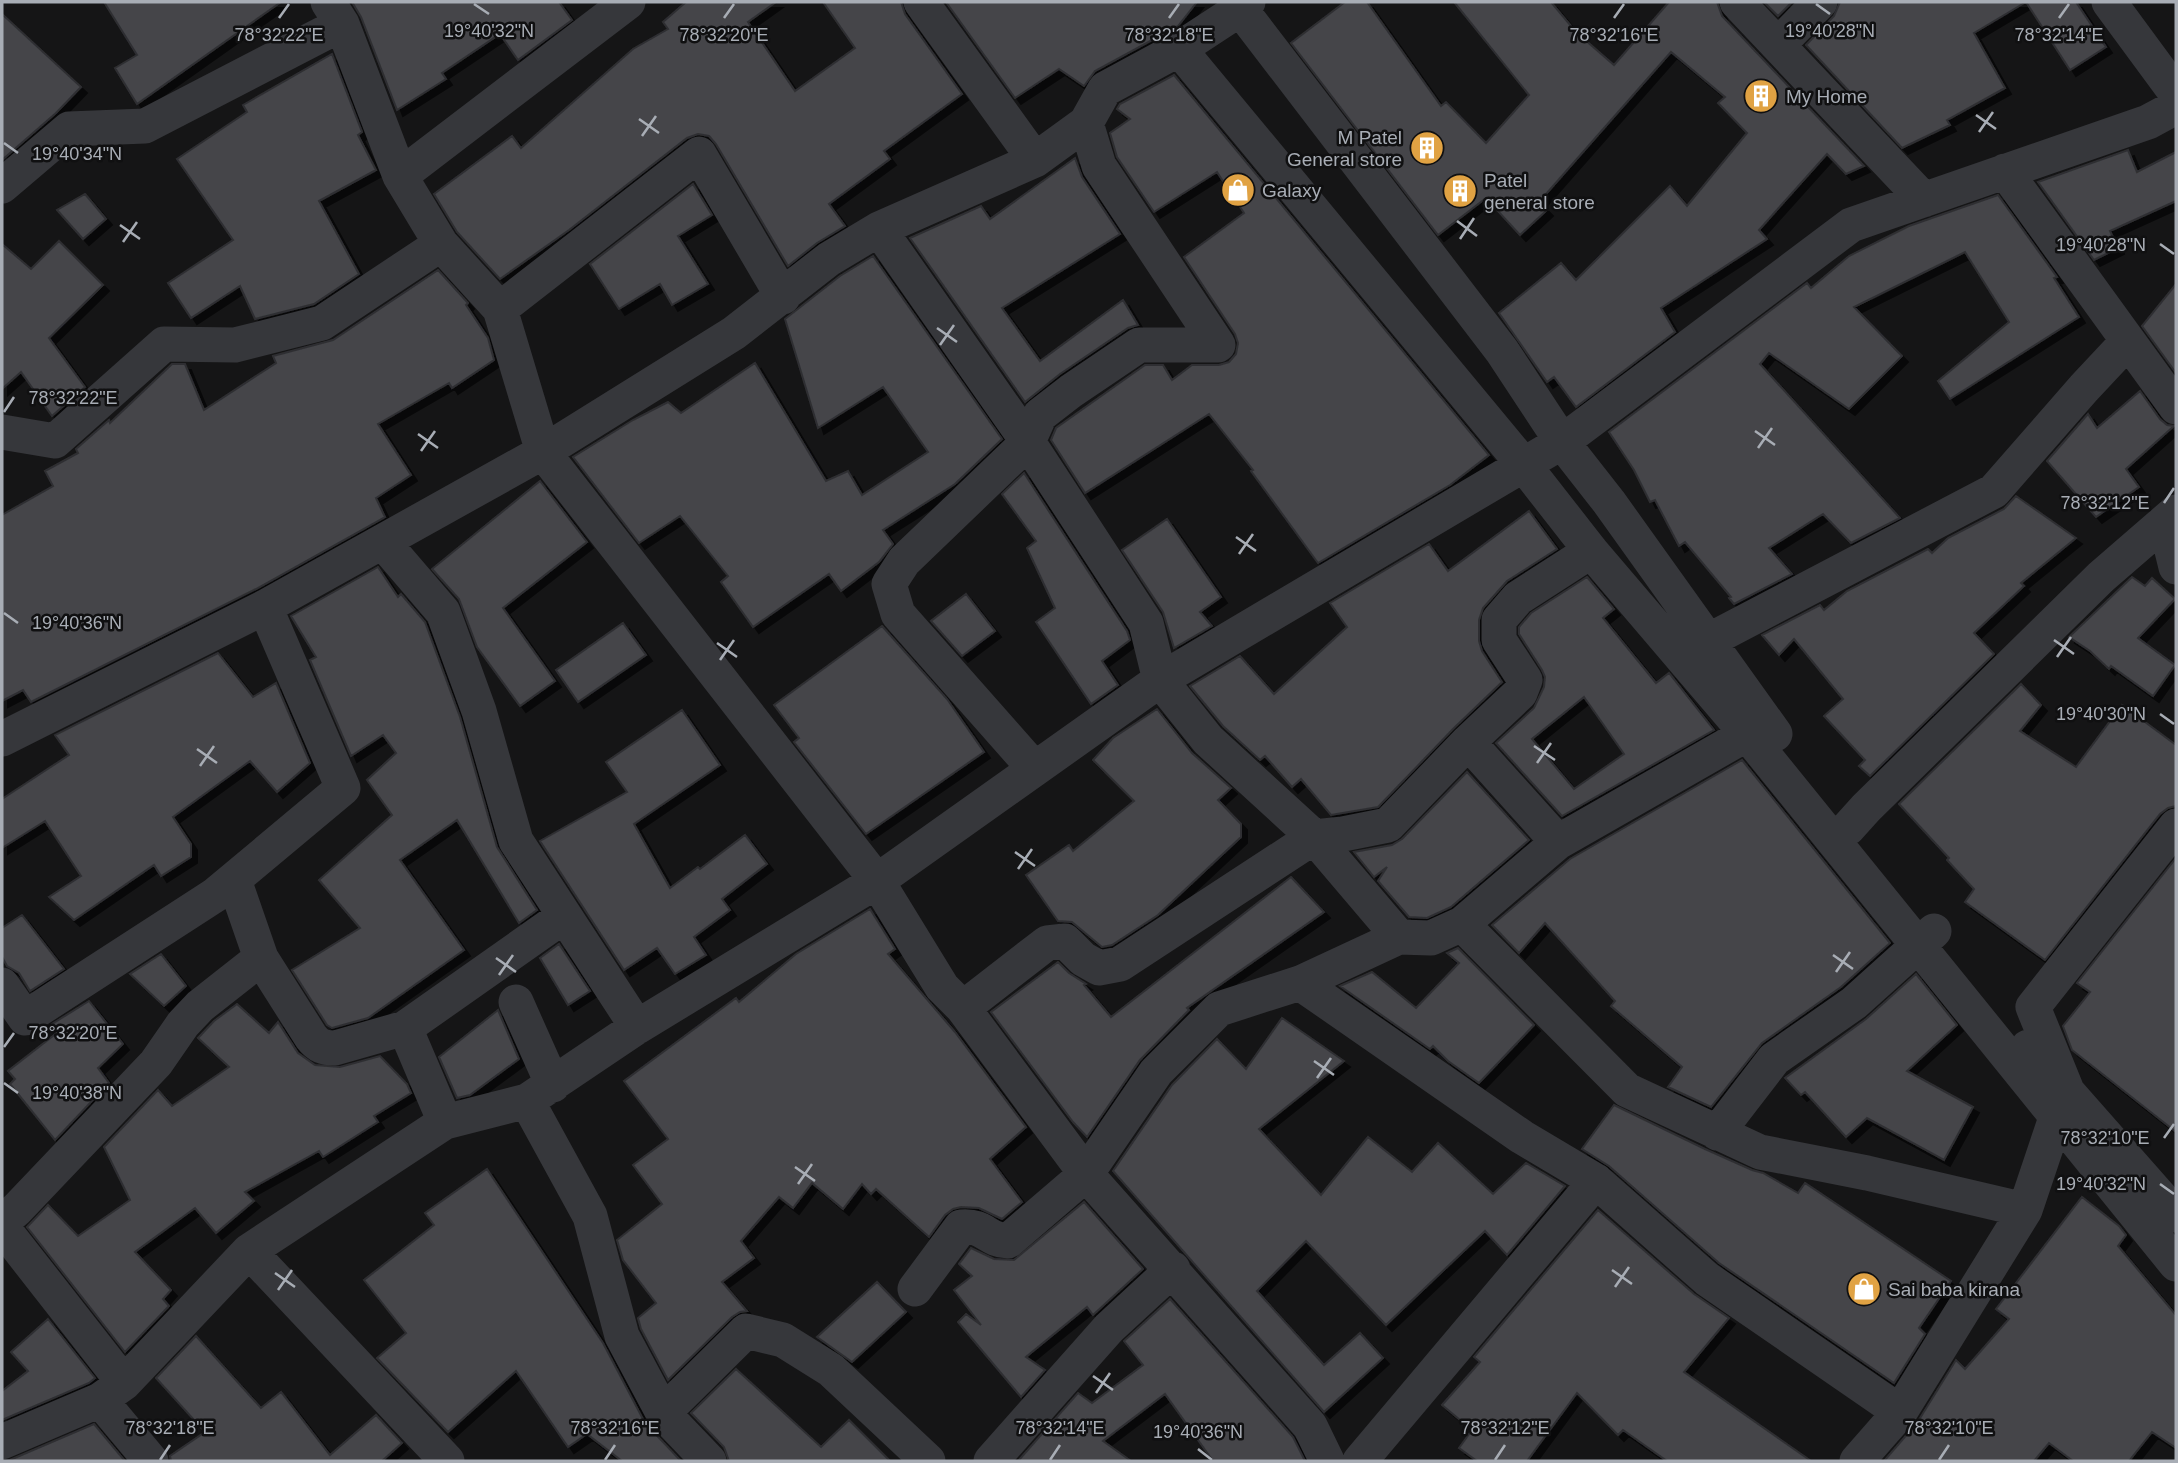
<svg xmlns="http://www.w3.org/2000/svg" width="2178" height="1463" font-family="Helvetica,sans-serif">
  <defs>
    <filter id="shadow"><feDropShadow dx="6" dy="6" stdDeviation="0" flood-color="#0009"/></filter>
  </defs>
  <rect width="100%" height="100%" fill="#151516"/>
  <path fill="#444549" stroke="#2f2f32" stroke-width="2" fill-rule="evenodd" filter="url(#shadow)" d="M104 2H281L137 104 115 68 137 55Z
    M352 2H559L572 20 518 60 500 34 442 73 446 79 397 110 361 17Z
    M686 2H776L748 22 795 91 855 48 823 2H901L905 14 962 94 884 151 890 159 829 204 845 226 817 243 788 266 716 144 709 136 698 134 687 138 569 230 500 279 457 232 434 194 512 136 521 148 633 49 668 29 663 22Z
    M946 2H1197L1178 26 1095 71 1084 86 1059 69 1015 98Z
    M1345 2H1367L1441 106 1446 102 1486 143 1529 95 1454 2H1551L1576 32 1614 65 1669 2H1717L1722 16 1864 166 1846 174 1827 154 1759 230 1767 239 1661 308 1675 332 1576 407 1554 377 1547 382 1499 313 1561 263 1576 280 1670 186 1687 206 1747 133 1718 103 1725 97 1671 52 1539 202 1547 210 1520 235 1486 198 1438 235 1291 43Z
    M1764 2H1792L1778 16Z
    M1840 2H2076L2106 47 2070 70 2026 2 1974 33 2005 88 1947 120 1950 125 1902 148 1806 45 1834 16Z
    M2 14 81 87 56 113 2 160Z
    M332 54 362 132 358 135 376 170 319 201 359 274 314 304 255 319 240 286 191 318 168 283 233 240 177 159 247 112 243 105Z
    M1174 75 1489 455 1450 485 1318 563 1251 471 1253 470 1209 414 1085 493 1051 440 1056 428 1145 365H1163L1172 380 1192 365H1219L1229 362 1236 354 1238 343 1235 334 1184 257 1244 213 1217 172 1154 212 1117 157 1110 133 1130 119 1117 109 1120 104Z
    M2128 150 2137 172 2176 152V201L2110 231 2118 248 2094 260 2038 182Z
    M1075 158 1082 177 1120 234 1002 308 1040 361 1123 300 1138 325 1128 328 1060 374 1025 402 910 238 981 206 990 219Z
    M693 184 712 215 678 236 708 284 672 305 660 284 619 309 590 264Z
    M85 194 106 219 83 239 57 210Z
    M1998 195 2057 277 2054 278 2079 317 1950 399 1938 381 2009 322 1965 252 1854 307 1902 356 1849 409 1769 353 1760 364 1900 518 1851 543 1823 514 1769 548 1792 574 1734 604 1729 598 1731 597 1685 542 1679 546 1655 500 1650 502 1634 470 1609 432 1807 283 1811 288 1849 256 1909 226Z
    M59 241 103 285 49 338 85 387 52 416 21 372 2 389V244L31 269Z
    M873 256 1002 439 955 484 883 530 893 544 879 562 841 591 829 574 753 627 721 582 728 576 680 516 639 543 573 457 633 420 668 402 681 413 755 363 826 481 848 471 862 495 928 452 883 387 818 428 785 319 840 276Z
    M438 270 468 303 466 305 488 338 494 360 452 388 449 383 378 424 411 475 376 498 385 517 256 589 31 702 23 690 2 701V515L53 486 45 471 78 453 76 449 109 420 110 423 172 364H185L204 410 276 363 273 356 333 340Z
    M2176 284V373L2142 326Z
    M2140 391 2160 419 2167 425 2174 426 2126 469 2139 487 2096 517 2047 461 2088 414 2097 428Z
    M1024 473 1127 631 1130 640 1102 661 1118 685 1091 704 1036 622 1055 608 1027 548 1036 541 1002 494Z
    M540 481 587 542 503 608 555 681 520 706 477 647 459 599 432 569Z
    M2016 496 2076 538 2021 583 2024 586 1974 633 1994 654 1870 776 1859 766 1865 760 1824 716 1843 699 1794 639 1779 655 1762 635 1820 605 1824 610 1847 591 1928 549 1932 553 1948 538 2004 509Z
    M1529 511 1557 549 1507 581 1483 608 1479 620V641L1482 651 1502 682 1454 728 1378 807 1331 815 1301 779 1292 787 1265 756 1260 760 1223 726 1190 686 1240 656 1274 694 1347 627 1330 603 1429 544 1448 571Z
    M1167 519 1221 597 1200 612 1212 626 1174 648 1163 612 1122 550Z
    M378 567 398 597 401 594 425 622 460 717 497 847 537 910 519 923 457 820 400 860 464 950 368 1018 332 1028 327 1025 292 970 360 928 319 880 392 815 367 780 396 753 383 735 351 756 310 660 316 657 291 616Z
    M1587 577 1614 609 1603 618 1656 683 1669 673 1714 730 1562 816 1496 743 1534 708 1544 687 1545 677 1542 670 1519 634V627L1531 613ZM1584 697 1624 754 1574 789 1532 739Z
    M2132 577 2145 586 2152 578 2175 599 2138 638 2175 665 2153 696 2111 666 2109 669 2090 651 2069 637Z
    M966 594 995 631 962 656 931 621Z
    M623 623 646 655 578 702 556 670Z
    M882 626 947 699 984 752 866 834 794 742 799 738 774 705Z
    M218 653 253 697 276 683 310 763 277 792 250 761 173 817 191 844V857L161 876 154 865 74 920 49 897 81 876 45 821 2 848V799L69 755 55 735Z
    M2021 684 2041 705 2020 731 2076 767 2122 705 2176 745V806L2168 808 2160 814 2045 960 1965 902 1974 889 1947 860 1949 858 1899 804Z
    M1157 709 1192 753 1231 788 1218 800 1241 824V837L1158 915 1112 945 1102 947 1072 922 1058 921 1026 875 1069 845 1073 851 1134 801 1093 760 1113 738Z
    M682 710 720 765 634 824 670 888 698 867 700 869 745 835 767 864 722 899 730 910 694 937 706 955 675 974 657 948 624 970 540 841 627 792 606 762Z
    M1742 760 1890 943 1841 987 1762 1043 1711 1107 1668 1087 1682 1067 1611 1006 1615 1001 1545 923 1519 953 1492 925 1570 859Z
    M1467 772 1529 840 1451 907 1427 918 1409 917 1378 881 1387 867 1374 877 1354 852 1392 845 1402 839Z
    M2176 858V1132L2072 1050 2063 1026 2090 992 2077 983Z
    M1291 877 1324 912 1187 1008 1189 1010 1140 1060 1087 1137 1073 1122 991 1012 1058 962 1069 973 1086 984 1084 985 1111 1017Z
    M870 909 895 949 888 954 955 1032 1026 1127 990 1159 1022 1202 1002 1219 979 1208 961 1207 953 1209 945 1215 929 1237 876 1189 871 1194 862 1184 843 1209 812 1183 793 1208 779 1197 741 1241 754 1258 722 1282 747 1311 740 1312 732 1317 668 1380 641 1329 638 1318 656 1303 623 1260 617 1240 662 1204 633 1165 668 1139 624 1081 736 998 739 1002 796 954Z
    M22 915 64 969 30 991 19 973 7 966 2 957V928Z
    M559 944 590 991 568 1005 540 958Z
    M1458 948 1534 1025 1479 1083 1448 1061 1433 1046 1430 1049 1340 986 1372 972 1416 1008 1459 963 1447 953Z
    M161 954 186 986 164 1006 130 974Z
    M1916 974 1957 1025 1907 1071 1973 1107 1944 1160 1867 1118 1846 1137 1805 1092 1801 1095 1785 1078 1866 1019Z
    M89 1001 123 1044 98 1068 109 1083 55 1140 10 1084 15 1079 8 1071 58 1032 52 1024Z
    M237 1004 269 1033 278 1022 298 1053 315 1065 340 1067 380 1056 407 1084 411 1093 374 1116 378 1122 323 1157 319 1151 245 1192 254 1201 216 1233 195 1208 135 1252 171 1290 163 1299 169 1306 125 1352 27 1227 48 1205 78 1236 130 1200 104 1147 158 1090 172 1106 229 1067 198 1038 214 1021Z
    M498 1010 519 1059 470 1095 457 1098 439 1057Z
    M1282 1018 1344 1061 1259 1129 1321 1195 1368 1137 1412 1172 1438 1143 1493 1194 1526 1163 1565 1186 1507 1255 1485 1231 1386 1325 1306 1241 1257 1291 1324 1365 1360 1333 1383 1358 1324 1412 1113 1171 1172 1085 1217 1039 1246 1069Z
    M1614 1105 1705 1149 1752 1170 1763 1173 1798 1193 1805 1183 1951 1281 1919 1328 1925 1334 1894 1383 1719 1263 1609 1166 1582 1149Z
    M487 1169 603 1343 645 1423 681 1461H622L587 1434 568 1447 516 1371 448 1432 377 1358 406 1333 364 1280 434 1225 425 1213Z
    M2082 1197 2119 1226 2126 1235 2118 1246 2176 1315V1448L2152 1432 2129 1461H2073L2049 1443 2034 1461H1884L1917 1423 1956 1360 1965 1369 2009 1319 1996 1309Z
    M1084 1202 1143 1269 1093 1315 1087 1307 1026 1357 1045 1370 1021 1397 958 1322 966 1314 981 1325 954 1290 972 1276 959 1264 971 1248 994 1259 1014 1260Z
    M1598 1210 1694 1294 1729 1318 1684 1372 1811 1461H1667L1623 1430 1618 1435 1577 1393 1527 1461H1477L1459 1448 1472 1430 1442 1405 1480 1362 1474 1357Z
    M877 1282 906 1312 852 1362 817 1337Z
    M1170 1299 1293 1437 1305 1461H1213L1165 1394 1103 1441 1131 1461H1018L1078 1393 1092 1403 1143 1365 1124 1341Z
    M48 1319 95 1378 89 1383 2 1420V1391L28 1371 11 1352Z
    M196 1336 261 1408 281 1392 330 1455 376 1415 402 1443 382 1461H171L170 1456 205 1432 156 1378Z
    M736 1369 821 1447 849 1420 890 1461H729L724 1447 691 1413Z
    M94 1424 125 1461H5L10 1460Z"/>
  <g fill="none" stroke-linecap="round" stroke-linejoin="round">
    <path stroke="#36373b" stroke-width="35" d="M328 2 342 24 400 176 441 244 500 309 543 452 877 881 942 987 963 1008 1086 1174 1310 1426 1327 1461
      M921 2 1035 160
      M1235 2 1502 351 1562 442 1609 502 1775 734
      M1737 2 1924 200
      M2109 2 2176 93
      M1778 45 1820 2
      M1179 49 1523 464 1591 551 1747 734 2176 1264
      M2005 171 2176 407
      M400 176 628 2
      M2 186 69 129 145 126 342 24
      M879 229 1028 442 1146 623 1160 680 1208 740 1314 837 1399 937 1431 938 1462 924 1627 1090 1760 1152 1867 1173 2025 1210
      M500 309 699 154 783 297
      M2 432 55 441 164 344 235 345 322 323 441 244
      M2165 522 2176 567
      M383 542 443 612 479 711 516 841 637 1027
      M1708 641 1994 491 2084 388 2128 341
      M2 739 265 607 543 452 734 333 829 259 879 229 1035 160 1086 123 1105 89 1179 49 1240 9 1248 2
      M1468 742 1558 842
      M1034 768 898 614 889 584 904 561 1028 442 1040 415 1071 391 1139 345H1218L1099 166 1086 123
      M1848 828 1866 808 2101 577 2176 512
      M234 880 261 958 311 1037C318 1046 324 1048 335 1048L405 1028 564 916
      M1462 924 1558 842 1747 734 1754 715
      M1300 983 1522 1137 1596 1181 1707 1279 1900 1412
      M2 985 25 1018 215 895 343 788 265 607
      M516 1002 553 1085
      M963 1008 1047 943 1065 941 1083 959 1099 968 1120 964 1314 837 1343 834 1388 825 1468 742 1520 693 1525 680 1499 640V620L1518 598 1591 551
      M405 1028 445 1122
      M2028 1047 2176 1215
      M527 1101 590 1216 622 1336 663 1413 709 1461
      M1717 1133 1774 1059 1854 1003 1934 931
      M2 1222 17 1209 156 1063 183 1024 200 1006 261 958
      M2 1227 124 1383
      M249 1251 445 1122 527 1101 637 1027 877 881 1160 680 1562 442 1851 225 2148 122 2176 107
      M915 1289 961 1227C986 1225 986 1240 1008 1241L1086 1174 1156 1072 1219 1009 1300 983 1399 937
      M100 1400 151 1461
      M663 1413 746 1331 783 1340 831 1370 928 1461
      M2 1442 100 1400 124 1383 249 1251 447 1461
      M991 1461 1109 1328 1173 1269
      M1360 1461 1596 1181
      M1857 1461 1900 1412 2025 1210 2066 1088 2033 1007 2176 826"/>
  </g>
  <path fill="none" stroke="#a8adb5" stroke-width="2.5" d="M474 4 489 14M1816 4 1830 14M279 18 289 4M724 18 734 4M1169 18 1179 4M1614 18 1624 4M2059 18 2069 4M1976 115 1996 129M639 119 659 133M1979 132 1993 112M642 136 656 116M4 143 18 153M1457 221 1477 236M120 225 140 239M1460 239 1474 218M123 242 137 222M2160 244 2174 254M937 328 957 342M940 345 954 325M4 412 14 397M1755 431 1775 445M418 434 438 448M1758 448 1772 428M421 451 435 431M2164 503 2174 488M1236 537 1256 551M1239 554 1253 534M4 613 18 623M2054 640 2074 654M717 643 737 657M2057 657 2071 637M720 660 734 640M2160 714 2174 724M1534 746 1555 760M197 749 217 763M1537 763 1551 743M200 766 214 746M1015 852 1035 866M1018 869 1032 849M1833 955 1853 969M496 958 516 972M1836 972 1850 952M499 975 513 955M4 1047 14 1033M1314 1061 1334 1075M1317 1078 1331 1058M4 1083 18 1093M2164 1138 2174 1124M795 1167 815 1181M798 1184 812 1164M2160 1184 2174 1194M1612 1270 1632 1284M275 1273 295 1287M1615 1287 1629 1267M278 1290 292 1270M1093 1376 1113 1390M1096 1393 1110 1373M1198 1449 1212 1460M160 1460 170 1445M605 1460 615 1445M1050 1460 1060 1445M1495 1460 1505 1445M1939 1460 1949 1445"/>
  <defs>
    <g id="building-disc" transform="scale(1.75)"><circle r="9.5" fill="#e0a243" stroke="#101011"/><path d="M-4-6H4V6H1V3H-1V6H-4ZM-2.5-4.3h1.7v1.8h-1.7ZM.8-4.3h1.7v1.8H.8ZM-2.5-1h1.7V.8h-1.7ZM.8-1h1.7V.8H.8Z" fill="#fff"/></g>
    <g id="shop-disc" transform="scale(1.75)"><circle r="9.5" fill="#e0a243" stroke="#101011"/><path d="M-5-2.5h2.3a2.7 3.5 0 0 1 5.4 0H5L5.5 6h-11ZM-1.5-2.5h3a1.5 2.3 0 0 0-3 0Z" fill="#fff"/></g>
  </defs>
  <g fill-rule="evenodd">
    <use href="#building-disc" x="1761" y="96"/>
    <use href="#building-disc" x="1427" y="148"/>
    <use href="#shop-disc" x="1238" y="190"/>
    <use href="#building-disc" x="1460" y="191"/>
    <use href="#shop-disc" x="1864" y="1289"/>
  </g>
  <g text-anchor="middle" stroke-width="5" stroke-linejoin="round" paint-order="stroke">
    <g font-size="19" fill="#a8adb5" stroke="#101011" text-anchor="start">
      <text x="1786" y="103">My Home</text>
      <text x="1402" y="144" text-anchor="end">M Patel<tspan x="1402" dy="22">General store</tspan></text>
      <text x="1484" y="187">Patel<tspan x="1484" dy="22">general store</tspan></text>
      <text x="1262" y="197">Galaxy</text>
      <text x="1888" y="1296">Sai baba kirana</text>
    </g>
  </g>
  <g font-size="18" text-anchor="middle" fill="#a8adb5" stroke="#101011" stroke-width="5" stroke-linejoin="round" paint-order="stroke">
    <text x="489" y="37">19°40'32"N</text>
    <text x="1830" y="37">19°40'28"N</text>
    <text x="279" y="41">78°32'22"E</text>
    <text x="724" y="41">78°32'20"E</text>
    <text x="1169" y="41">78°32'18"E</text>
    <text x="1614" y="41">78°32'16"E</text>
    <text x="2059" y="41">78°32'14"E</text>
    <text x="77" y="160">19°40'34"N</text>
    <text x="2101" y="251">19°40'28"N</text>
    <text x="73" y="404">78°32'22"E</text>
    <text x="2105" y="509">78°32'12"E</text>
    <text x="77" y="629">19°40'36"N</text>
    <text x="2101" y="720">19°40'30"N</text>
    <text x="73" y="1039">78°32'20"E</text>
    <text x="77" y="1099">19°40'38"N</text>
    <text x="2105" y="1144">78°32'10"E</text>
    <text x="2101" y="1190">19°40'32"N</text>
    <text x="170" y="1434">78°32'18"E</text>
    <text x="615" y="1434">78°32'16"E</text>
    <text x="1060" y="1434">78°32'14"E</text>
    <text x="1505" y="1434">78°32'12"E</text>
    <text x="1949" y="1434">78°32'10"E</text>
    <text x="1198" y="1438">19°40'36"N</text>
  </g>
  <rect width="2178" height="1463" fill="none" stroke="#a8adb5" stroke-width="7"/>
</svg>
